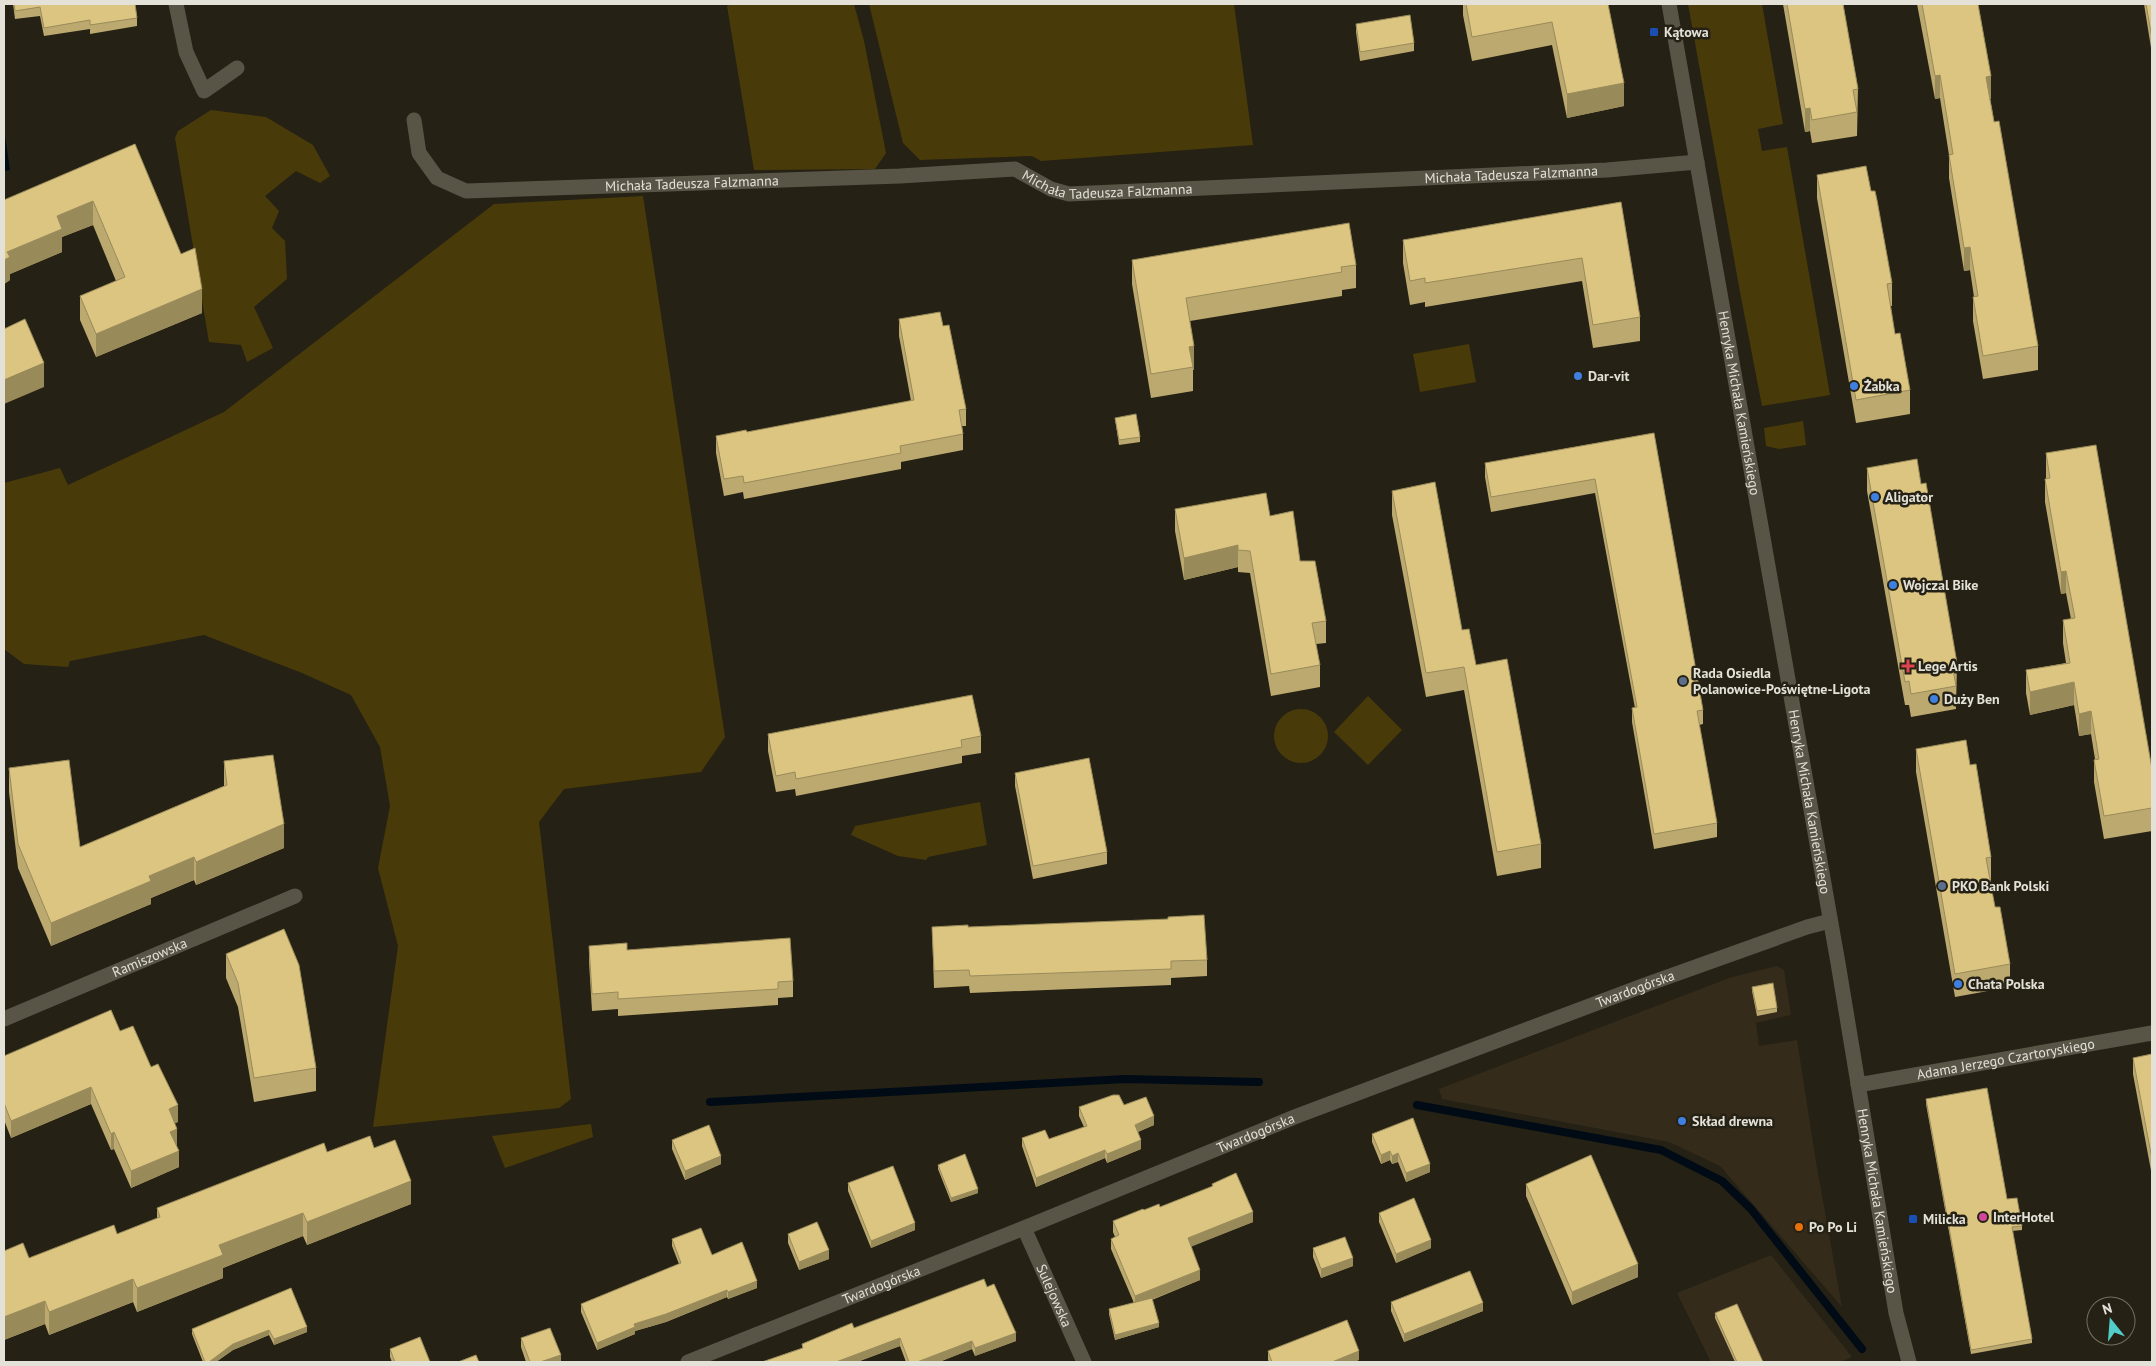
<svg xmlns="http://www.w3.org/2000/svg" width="2156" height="1366" font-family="'PT Sans',sans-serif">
  <rect width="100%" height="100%" fill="#252114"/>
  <path fill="#342b1b" d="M1777 966 1784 970 1791 1015 1756 1023 1759 1046 1797 1040 1815 1156 1842 1307 1720 1166 1669 1142 1442 1099 1439 1089 1732 977Z
    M1771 1255 1852 1357 1841 1362H1711L1677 1293Z"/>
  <path fill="#493b09" d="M732 4H854L864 41 886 153 875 169 754 170 727 6Z
    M869 4H1234L1253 145 1041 161 1032 156 920 160 903 143Z
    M1688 4H1762L1783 124 1758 129 1762 151 1787 147 1830 395 1762 406 1740 292Z
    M211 110 266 117 313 145 330 176 320 183 296 171 265 196 279 211 272 228 285 241 287 279 254 307 273 348 247 362 241 345 209 342 175 138 178 131Z
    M643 196 725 737 701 772 564 789 539 822 571 1099 559 1108 373 1127 398 946 378 868 390 806 380 747 351 695 302 673 204 635 70 661 68 667 24 664 4 649V483L60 468 68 485 224 412 494 204Z
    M1469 344 1476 382 1420 392 1413 354Z
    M1803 421 1806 445 1779 449 1766 446 1764 428Z
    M1368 696 1402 730 1368 765 1334 732Z
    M1274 736a27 27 0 1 1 54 0a27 27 0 1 1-54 0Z
    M980 802 987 845 928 857 926 860 898 856 851 835 855 826Z
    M591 1124 593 1137 505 1168 492 1136Z"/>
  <path fill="#000b16" d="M4 129 10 170 4 171Z"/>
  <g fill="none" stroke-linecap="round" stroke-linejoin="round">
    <path stroke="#000b16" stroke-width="8" d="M710 1102 1125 1079 1259 1082
      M1417 1105 1661 1150 1722 1181 1751 1209 1862 1349"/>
    <g stroke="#585446" stroke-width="15">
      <path d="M176 4 186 52 204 91 237 68"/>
      <path id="s1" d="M414 120 419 153 437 178 466 191 900 176 1015 169 1051 189 1069 194 1607 170 1697 162"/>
      <path id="s2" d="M4 1019 295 896"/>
      <path id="s3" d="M1858 1085 2152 1033"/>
      <path id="s4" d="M1024 1228 1084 1362"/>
      <path id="s5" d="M688 1362 1024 1228 1297 1116 1645 985 1807 927 1830 921"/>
    </g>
    <path stroke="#585446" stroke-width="15" id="s6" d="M1669 4 1838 963 1896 1313 1909 1362"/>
  </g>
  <path fill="#bca96f" d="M13 4H135L137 18V26L90 34V29L44 36 40 16 15 19Z
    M1463 4H1608L1624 106 1567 118 1552 45 1472 61 1463 15Z
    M1783 4H1843L1858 89 1857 136 1812 143 1810 131 1805 132Z
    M1917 4H1978L1991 99H1990L2038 346V370L1983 379 1973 321V297H1974L1970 270 1964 271 1949 178V155L1940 98 1935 99Z
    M2144 4H2152V54Z
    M1356 24 1414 43V51L1360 61 1356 32Z
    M135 144 202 313 96 357 80 320V296L116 281 93 225 62 237V252L10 274V280L4 284V200Z
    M1817 175 1871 191 1892 283V306H1890L1895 334 1910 390V414L1856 423 1817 198Z
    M1621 202 1640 317V341L1593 348 1582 281 1425 307V302L1410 305 1403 263V240Z
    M1132 260 1356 265V288L1342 290V296L1190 321 1194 370H1193V391L1151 398 1132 284Z
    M899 319 943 326 966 409V426H962L963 434V450L901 462V469L744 499 743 492 724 496 716 453V436L747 432 911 401 899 336Z
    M1115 418 1140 437V442L1119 445Z
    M1654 433 1703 710V724L1699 725 1717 823V837L1654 849 1632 722V708H1635L1595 493 1491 512 1485 477V463Z
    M2046 453 2152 769V831L2104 839 2094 782V760L2095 759 2091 734 2079 736 2074 705 2030 715 2026 693V670L2066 663 2063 643V620L2071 619 2066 593 2061 594 2045 502V479H2046Z
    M1867 468 1921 484 1957 663 1956 709 1911 717 1909 705H1905L1867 491Z
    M1392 491 1462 630 1541 844V868L1497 876 1464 690 1426 697 1392 515Z
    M1175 509 1270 516 1300 561 1326 621V643L1316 644 1320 665V687L1271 696 1250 573 1238 572V567L1184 580 1175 531Z
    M768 734 981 736V753L962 756V763L796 796 795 789 776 792 768 751Z
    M1916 749 1970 765 1991 857V880H1990L1995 907 2010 964V987L1955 997 1916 772Z
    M224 761 284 848 196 885 194 880 151 898V904L51 946 18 868 9 792V768L80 847 224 786Z
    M1015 773 1107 852V864L1033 879 1015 786Z
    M932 927H968L1207 960V976L1171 978V985L970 993 969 986 934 988Z
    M589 946 627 950 793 981V997L778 998V1005L618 1016V1009L592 1011 589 962Z
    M226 954 316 1068V1091L254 1102 238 1007 226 978Z
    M1752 987 1777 1008V1012L1757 1016 1752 991Z
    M120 1031 151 1067 178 1122 175 1123 177 1146H176L179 1167 131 1188 114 1149 111 1150 91 1104 11 1138 4 1120V1056Z
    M2152 1054V1176L2133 1074V1058Z
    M1926 1099 2007 1199 2022 1226V1230L2012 1231 2032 1339V1343L1971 1354 1926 1104Z
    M1124 1105 1154 1125 1138 1132 1141 1149 1107 1163 1105 1158 1036 1187 1022 1146V1138L1049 1139 1084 1127 1079 1116V1107Z
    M1372 1134 1430 1172 1406 1182 1398 1162 1392 1164 1390 1160 1381 1164 1372 1142Z
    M672 1140 721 1164 685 1180 672 1149Z
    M374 1148 411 1204 307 1245 303 1236 223 1268V1278L137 1312 133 1302 49 1335 45 1324 4 1340V1251L29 1258 117 1234 157 1219V1208L327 1152Z
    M938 1165 978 1193 951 1202 938 1169Z
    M848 1183 915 1230 871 1248 848 1191Z
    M1212 1184 1253 1222 1191 1246 1200 1280 1152 1300 1159 1327 1115 1340 1109 1314V1309L1134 1303 1111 1249V1239L1115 1237 1113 1232V1221L1144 1210 1160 1207 1212 1187Z
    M1526 1184 1638 1277 1572 1305 1526 1196Z
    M1379 1213 1431 1248 1396 1263 1379 1222Z
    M788 1234 829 1259 799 1270 788 1243Z
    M672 1239 712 1255 757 1288 728 1299 727 1297 666 1322 635 1331V1334L597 1350 581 1312V1304L679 1264 672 1246Z
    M1313 1248 1353 1266 1321 1278 1313 1257Z
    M987 1287 1016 1341 975 1356 972 1349 939 1362H906L900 1346 857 1362H762L802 1348V1344Z
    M291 1288 307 1332 274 1345 269 1335 233 1350 216 1362H203L192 1334V1329Z
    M1391 1302 1483 1311 1404 1342 1391 1311Z
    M1715 1313 1763 1362H1735L1715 1318Z
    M521 1338 561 1362H526L521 1347Z
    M390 1349 430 1362H392L390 1357Z
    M1268 1351 1359 1360 1353 1362H1269L1268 1360Z"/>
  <path fill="#998a5a" d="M1940 75V98L1935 99V76Z
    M1991 76V99L1986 100V77Z
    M1624 83V106L1567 118V94Z
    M1810 108V131L1805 132V109Z
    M93 201V225L62 237V252L10 274V280L4 284V260L7 252 57 216Z
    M1970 247V270L1964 271V248Z
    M202 289V313L96 357V334Z
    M1194 346V370H1193L1189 347Z
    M44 363V387L4 404V380Z
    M1238 545V567L1184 580V558Z
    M2066 571V593L2061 594V572Z
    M2074 682V705L2030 715V692Z
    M2091 711V734L2079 736V714Z
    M284 824V848L196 885V862Z
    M194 857V880L151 898V904L51 946V923L149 876Z
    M91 1087V1104L11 1138V1121Z
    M178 1105V1122L169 1125V1109Z
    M1154 1116V1125L1135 1133V1125Z
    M177 1129V1146L170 1149V1132Z
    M114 1132V1149L111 1150V1134Z
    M1141 1140V1149L1107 1163V1154Z
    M1105 1150V1158L1036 1187V1178Z
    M179 1151V1167L131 1188V1171Z
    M1390 1151V1160L1381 1164V1155Z
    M1398 1153V1162L1392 1164V1156Z
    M721 1156V1164L685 1180V1171Z
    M1430 1164V1172L1406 1182V1173Z
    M411 1181V1204L307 1245V1222Z
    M978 1189V1193L951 1202V1198Z
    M1253 1212V1222L1188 1248V1238Z
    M303 1213V1236L223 1268V1278L137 1312V1288L219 1245Z
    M915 1223V1230L871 1248V1241Z
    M1431 1240V1248L1396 1263V1254Z
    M829 1250V1259L799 1270V1262Z
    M1353 1258V1266L1321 1278V1269Z
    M1638 1264V1277L1572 1305V1292Z
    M1200 1270V1280L1135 1306V1296Z
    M133 1279V1302L49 1335V1312Z
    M757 1281V1288L728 1299V1292Z
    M727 1290V1297L666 1322 635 1331V1334L597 1350V1343L634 1324Z
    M45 1301V1324L4 1340V1317Z
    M1483 1303V1311L1404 1342V1334Z
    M1159 1323V1327L1115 1340V1335Z
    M307 1327V1332L274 1345V1339Z
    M269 1330V1335L233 1350 216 1362H209L233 1344Z
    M1016 1333V1341L975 1356V1348Z
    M900 1338V1346L857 1362H836Z
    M972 1341V1349L939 1362H917Z
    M1359 1351V1360L1353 1362H1332Z
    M561 1355V1362H540Z"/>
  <path fill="#dbc581" stroke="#998a5a" d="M14 4H135L137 18 90 25V20L44 28 40 7 15 11Z
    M1466 4H1608L1624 83 1567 94 1552 22 1472 37Z
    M1787 4H1843L1858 89 1853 90 1857 112 1812 120 1810 108 1805 109Z
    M1922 4H1978L1991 76 1986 77 1994 122 1999 121 2038 346 1983 356 1973 297 1978 296 1970 247 1964 248 1962 235 1949 155 1953 154 1940 75 1935 76Z
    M2146 4H2152V38Z
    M1410 15 1414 43 1360 52 1356 24Z
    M135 144 181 254 195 248 202 289 96 334 80 296 125 277 93 201 57 216 62 229 7 252 10 257 4 260V200Z
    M1866 166 1871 191H1875L1877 200 1892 283 1887 284 1895 334 1900 333 1910 390 1856 400 1817 175Z
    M1621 202 1640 317 1593 325 1582 258 1425 283V278L1410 281 1403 240Z
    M1349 223 1356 265 1341 267 1342 272 1186 298 1194 346 1189 347 1193 367 1151 374 1132 260Z
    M940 312 943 326 949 325 966 409 959 410 963 434 900 446 901 453 744 483 743 476 724 479 716 436 746 430 747 432 914 400 899 319Z
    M25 319 44 363 4 380V329Z
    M1136 414 1140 437 1119 440 1115 418Z
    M1654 433 1703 710 1697 711 1717 823 1654 834 1632 708 1637 707 1595 479 1491 497 1485 463Z
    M2096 445 2152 769V808L2104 816 2094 760 2099 759 2091 711 2079 714 2074 682 2030 692 2026 670 2070 663 2063 620 2075 618 2066 571 2061 572 2045 479 2050 478 2046 453Z
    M1917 459 1921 484 1926 483 1957 663 1952 664 1956 686 1911 694 1909 681 1905 682 1867 468Z
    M1435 482 1462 630 1469 629 1476 665 1507 659 1541 844 1497 852 1464 667 1426 673 1392 491Z
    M1266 493 1270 516 1293 511 1300 561H1315L1326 621 1312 623 1320 665 1271 674 1250 551 1238 550V545L1184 558 1175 509Z
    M972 695 981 736 961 740 962 747 796 779 795 772 776 776 768 734Z
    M1966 740 1970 765 1976 764 1991 857 1986 858 1995 907H2000L2010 964 1955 974 1916 749Z
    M273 755 284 824 196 862 194 857 149 876 151 881 51 923 18 844 9 768 69 760 80 847 227 785 224 761Z
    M1089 758 1107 852 1033 866 1015 773Z
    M1204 915 1207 960 1171 961V969L970 976 969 970 934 971 932 927 968 925V927L1168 919V917Z
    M284 929 299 965 316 1068 254 1078 238 983 226 954Z
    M790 938 793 981 778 982V989L618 999V992L592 994 589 946 627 943V950Z
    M1773 983 1777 1008 1757 1011 1752 987Z
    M111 1010 120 1031 133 1026 151 1067 158 1064 178 1105 169 1109 177 1129 170 1132 179 1151 131 1171 114 1132 111 1134 91 1087 11 1121 4 1103V1056Z
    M2152 1054V1159L2133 1058Z
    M1987 1088 2007 1199 2017 1198 2022 1226 2012 1227 2032 1339 1971 1350 1926 1099Z
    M1113 1095H1119L1124 1105 1146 1097 1154 1116 1135 1125 1141 1140 1107 1154 1105 1150 1036 1178 1022 1138 1045 1130 1049 1139 1087 1126 1079 1107Z
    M1413 1118 1430 1164 1406 1173 1398 1153 1392 1156 1390 1151 1381 1155 1372 1134Z
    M709 1125 721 1156 685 1171 672 1140Z
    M370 1136 374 1148 395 1140 411 1181 307 1222 303 1213 219 1245 223 1255 137 1288 133 1279 49 1312 45 1301 4 1317V1251L23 1243 29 1258 114 1225 117 1234 160 1217 157 1208 324 1143 327 1152Z
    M965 1154 978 1189 951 1198 938 1165Z
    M1591 1155 1638 1264 1572 1292 1526 1184Z
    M893 1166 915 1223 871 1241 848 1183Z
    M1236 1173 1253 1212 1188 1238 1200 1270 1135 1296 1111 1239 1119 1235 1113 1221 1143 1209 1144 1210 1159 1204 1160 1207 1213 1186 1212 1184Z
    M1414 1198 1431 1240 1396 1254 1379 1213Z
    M817 1222 829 1250 799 1262 788 1234Z
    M701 1228 712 1255 742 1242 757 1281 728 1292 727 1290 666 1314 634 1324 635 1327 597 1343 581 1304 681 1263 672 1239Z
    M1345 1237 1353 1258 1321 1269 1313 1248Z
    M1470 1271 1483 1303 1404 1334 1391 1302Z
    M984 1279 987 1287 994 1284 1016 1333 975 1348 972 1341 917 1362H909L900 1338 836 1362H762L803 1348 802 1344 852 1323 854 1328Z
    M291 1288 307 1327 274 1339 269 1330 233 1344 209 1362H205L192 1329Z
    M1152 1298 1159 1323 1115 1335 1109 1309Z
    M1737 1304 1763 1362H1737L1715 1313Z
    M1347 1320 1359 1351 1332 1362H1272L1268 1351Z
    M550 1328 561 1355 540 1362H530L521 1338Z
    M420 1337 430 1362H395L390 1349Z
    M476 1355 479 1362H458Z"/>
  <g fill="#1a4fb4" stroke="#252114" stroke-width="2">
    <rect x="1649" y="27" width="10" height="10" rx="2.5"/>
    <rect x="1908" y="1214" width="10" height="10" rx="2.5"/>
  </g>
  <g fill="#3f7fe0" stroke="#252114" stroke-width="2">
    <circle cx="1578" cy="376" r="5"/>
    <circle cx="1854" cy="386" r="5"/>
    <circle cx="1875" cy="497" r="5"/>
    <circle cx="1893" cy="585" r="5"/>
    <circle cx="1934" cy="699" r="5"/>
    <circle cx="1958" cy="984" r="5"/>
    <circle cx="1682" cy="1121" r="5"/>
  </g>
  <path fill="#e0444e" stroke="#252114" stroke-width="2" d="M1905.5 658.5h5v5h5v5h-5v5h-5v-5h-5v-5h5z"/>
  <g fill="#5c6f8a" stroke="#252114" stroke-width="2">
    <circle cx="1683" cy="681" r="5"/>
    <circle cx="1942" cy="886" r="5"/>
  </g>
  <circle fill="#d1479c" stroke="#252114" stroke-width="2" cx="1983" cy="1217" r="5"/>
  <circle fill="#e8710a" stroke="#252114" stroke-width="2" cx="1799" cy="1227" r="5"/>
  <g text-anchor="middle" stroke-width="5" stroke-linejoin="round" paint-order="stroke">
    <g font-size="14" font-weight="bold" fill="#e3e1d8" stroke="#252114" text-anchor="start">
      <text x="1664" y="37">Kątowa</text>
      <text x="1588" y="381">Dar-vit</text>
      <text x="1864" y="391">Żabka</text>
      <text x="1885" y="502">Aligator</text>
      <text x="1903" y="590">Wojczal Bike</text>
      <text x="1918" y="671">Lege Artis</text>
      <text x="1693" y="678">Rada Osiedla<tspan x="1693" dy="16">Polanowice-Poświętne-Ligota</tspan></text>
      <text x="1944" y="704">Duży Ben</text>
      <text x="1952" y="891">PKO Bank Polski</text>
      <text x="1968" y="989">Chata Polska</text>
      <text x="1692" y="1126">Skład drewna</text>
      <text x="1993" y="1222">InterHotel</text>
      <text x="1923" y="1224">Milicka</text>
      <text x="1809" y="1232">Po Po Li</text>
    </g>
    <g font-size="14" fill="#e3e1d8" stroke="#252114">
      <text dy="5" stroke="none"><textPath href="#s1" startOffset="1148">Michała Tadeusza Falzmanna</textPath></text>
      <text dy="5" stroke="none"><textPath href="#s1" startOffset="742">Michała Tadeusza Falzmanna</textPath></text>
      <text dy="5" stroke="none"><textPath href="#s1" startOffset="322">Michała Tadeusza Falzmanna</textPath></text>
      <text dy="5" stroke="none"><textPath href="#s6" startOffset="405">Henryka Michała Kamieńskiego</textPath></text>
      <text dy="5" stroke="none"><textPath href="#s6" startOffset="810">Henryka Michała Kamieńskiego</textPath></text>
      <text dy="5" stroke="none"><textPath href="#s2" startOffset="158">Ramiszowska</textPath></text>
      <text dy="5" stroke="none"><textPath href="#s5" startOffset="1018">Twardogórska</textPath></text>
      <text dy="5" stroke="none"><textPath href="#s3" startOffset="150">Adama Jerzego Czartoryskiego</textPath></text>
      <text dy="5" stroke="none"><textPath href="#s5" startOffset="612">Twardogórska</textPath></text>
      <text dy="5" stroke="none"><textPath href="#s6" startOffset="1215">Henryka Michała Kamieńskiego</textPath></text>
      <text dy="5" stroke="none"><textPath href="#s5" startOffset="208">Twardogórska</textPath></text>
      <text dy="5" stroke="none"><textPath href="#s4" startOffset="74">Sulejowska</textPath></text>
    </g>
  </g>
  <rect width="2156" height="1366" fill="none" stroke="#e3e1d8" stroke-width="10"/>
  <g transform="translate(2111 1321) rotate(343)"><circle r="24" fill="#252114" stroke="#716e62"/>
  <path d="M0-4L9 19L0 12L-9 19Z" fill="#53cdca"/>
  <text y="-8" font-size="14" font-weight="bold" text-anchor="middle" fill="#e3e1d8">N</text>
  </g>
</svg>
